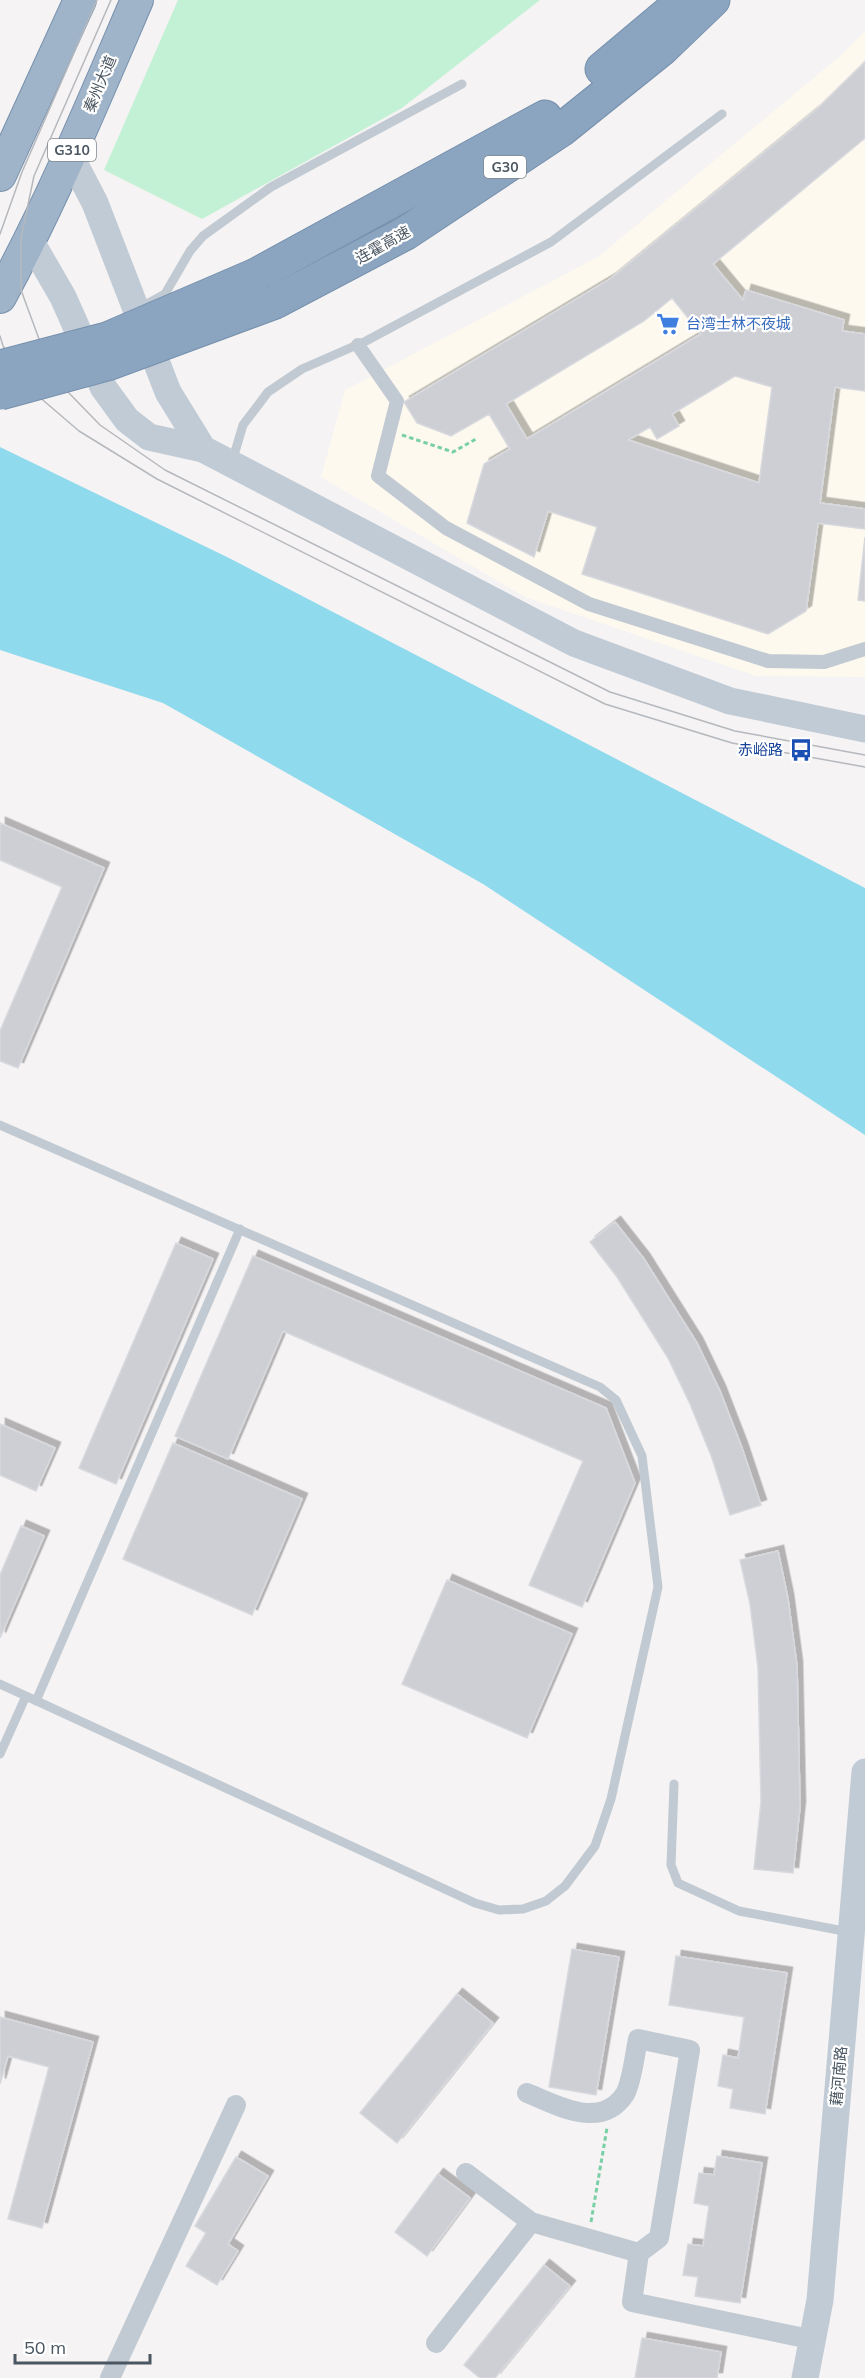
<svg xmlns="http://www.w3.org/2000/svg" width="865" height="2378" font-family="Mulish,'Noto Sans SC',sans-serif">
  <defs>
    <filter id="shadow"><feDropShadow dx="5.5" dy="-5.5" stdDeviation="0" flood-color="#0004"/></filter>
  </defs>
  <rect width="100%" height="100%" fill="#f5f3f3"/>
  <path fill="#fdf9ef" d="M865 31V677L756 676 525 597 321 477 345 390 598 257 839 57Z"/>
  <path fill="#c3f1d5" d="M178 0H540L402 108 202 219 104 170Z"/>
  <path fill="#90daee" d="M0 447 229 558 865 888V1135L483 884 163 703 0 650Z"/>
  <path fill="#cdcfd5" stroke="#d7d9de" stroke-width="1.5" fill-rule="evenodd" filter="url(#shadow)" d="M865 62V138L713 264 743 300 746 290 844 320 842 331 865 334V391L835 387 820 503 865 509V529L818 523 806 611 768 634 582 574 597 527 548 511 534 557 467 523 484 464 510 449 489 414 451 436 417 423 404 402 610 279 816 110ZM672 298 701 334 527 439 506 404 644 321ZM735 376 772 387 759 483 628 440 650 427 657 439 679 426 672 414Z
    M865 537V601L858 600Z
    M0 823 104 868 18 1068 0 1061V1031L62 887 0 860Z
    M615 1222 644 1259 697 1343 720 1391 742 1448 761 1505 730 1515 712 1458 690 1404 668 1358 617 1277 590 1242Z
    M176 1243 213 1259 116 1484 79 1468Z
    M253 1256 606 1408 635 1483 582 1607 529 1585 583 1461 283 1331 228 1459 175 1436Z
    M0 1424 55 1448 36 1491 0 1475Z
    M173 1443 302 1499 252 1615 123 1559Z
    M21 1526 44 1536 0 1638V1575Z
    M778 1551 788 1599 797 1666 800 1807 793 1873 754 1869 761 1802 758 1668 750 1604 740 1560Z
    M447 1580 572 1634 527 1738 402 1684Z
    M572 1949 619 1957 596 2095 549 2087Z
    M676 1956 787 1973 765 2114 730 2108 733 2089 718 2086 723 2055 738 2058 744 2017 669 2005Z
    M457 1994 493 2023 397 2143 360 2113Z
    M0 2017 93 2042 42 2228 8 2219 49 2067 8 2056 0 2084Z
    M717 2156 762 2163 740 2303 695 2296 698 2277 683 2275 688 2244 703 2246 709 2206 694 2203 699 2173 714 2175Z
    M236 2157 268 2176 228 2244 238 2251 217 2285 186 2266 206 2233 195 2226Z
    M438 2174 470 2198 427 2256 395 2232Z
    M544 2265 570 2286 495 2378H480L464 2365Z
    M642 2338 721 2352 717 2378H635Z"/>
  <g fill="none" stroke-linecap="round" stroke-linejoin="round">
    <g stroke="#7690ad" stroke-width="34">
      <path id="trunk" d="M0 175 80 0
        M0 297C52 201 94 100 137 0"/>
    </g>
    <g stroke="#7690ad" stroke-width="35">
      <path id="motorway" d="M602 69 684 0
        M256 275 545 117
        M275 302 406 233 561 130 663 48 713 0"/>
    </g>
    <path stroke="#7ad0a6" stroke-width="3" stroke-dasharray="4.5 3" stroke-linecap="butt" d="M402 435 453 452 476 439
      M591 2222 607 2128"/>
    <path stroke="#c1cad2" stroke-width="9" d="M138 309 165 294 190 251 203 236 271 187 462 84
      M232 462 243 425 268 392 302 369 366 341 551 242 722 114
      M0 1125 600 1387 616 1400 642 1456 658 1587 611 1799 595 1846 565 1886 546 1901 523 1909 499 1910 475 1903 0 1684
      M36 1701 240 1229
      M0 1754 26 1696
      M674 1784 671 1865 678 1883 739 1911 849 1932"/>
    <path stroke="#c1cad2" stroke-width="14" d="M358 345 397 401 378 476 446 528 589 604 768 661 824 662 865 649"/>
    <path stroke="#c1cad2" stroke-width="20" d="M527 2093C557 2105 601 2131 625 2094 632 2082 635 2053 638 2039L690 2050 659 2238 639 2253
      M466 2173 531 2222 639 2253 632 2302 814 2340
      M436 2343 531 2222
      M110 2378 236 2105"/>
    <path stroke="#c1cbd6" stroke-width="27" d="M70 155 95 203 168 392 203 449
      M30 240 63 297 103 387 127 420 149 437 203 449 574 643 730 701 865 729
      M805 2378 820 2300 865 1772"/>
    <use href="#trunk" stroke="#9fb4c9" stroke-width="32"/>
    <use href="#motorway" stroke="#8ba5c1" stroke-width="33"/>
    <path stroke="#b5b8bd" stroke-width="1.5" d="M111 0 34 176 21 238V290L46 358 67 391 100 425 165 470 610 692 735 731 865 755
      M0 234 22 172 97 0
      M0 336 3 346 37 395 79 431 157 479 605 704 732 743 865 767"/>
    <g stroke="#7690ad" stroke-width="35" stroke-linecap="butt">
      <path id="motorway-bridge" d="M0 367 107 339 256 275
        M0 393 110 363 275 302"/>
    </g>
    <use href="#motorway-bridge" stroke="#8ba5c1" stroke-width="33"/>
  </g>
  <defs>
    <g id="supermarket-bare" transform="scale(1.8)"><path d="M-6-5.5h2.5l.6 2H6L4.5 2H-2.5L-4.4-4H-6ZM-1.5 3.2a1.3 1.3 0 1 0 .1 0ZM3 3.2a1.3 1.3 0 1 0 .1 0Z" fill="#3f7fe0" stroke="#fff" stroke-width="2.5" paint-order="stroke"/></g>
    <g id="bus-bare" transform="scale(1.8)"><path d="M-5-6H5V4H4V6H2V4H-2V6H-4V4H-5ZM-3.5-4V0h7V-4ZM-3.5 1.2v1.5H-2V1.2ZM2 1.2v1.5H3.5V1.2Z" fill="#1a4fb4" stroke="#fff" stroke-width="2.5" paint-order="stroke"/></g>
  </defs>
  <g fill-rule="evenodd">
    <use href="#supermarket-bare" x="668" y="324"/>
    <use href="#bus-bare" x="801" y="750"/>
  </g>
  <g text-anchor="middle" stroke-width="4.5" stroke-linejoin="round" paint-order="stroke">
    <g fill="#fff" stroke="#808990" stroke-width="1.5">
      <rect x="48" y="139" width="48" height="22" rx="4.5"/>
      <rect x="484" y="156" width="42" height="22" rx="4.5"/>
    </g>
    <g font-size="14" font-weight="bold" fill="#4a5661">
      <text x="72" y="155">G310</text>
      <text x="505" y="172">G30</text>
    </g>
    <g font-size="15" fill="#4a5661" stroke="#fff">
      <text transform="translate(100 84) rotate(-67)" y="5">秦州大道</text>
      <text transform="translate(383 245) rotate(-29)" y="5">连霍高速</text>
      <text transform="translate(839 2076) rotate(-85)" y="5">藉河南路</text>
    </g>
    <g font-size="15" fill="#366cbe" stroke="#fff" text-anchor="start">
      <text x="686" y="329">台湾士林不夜城</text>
    </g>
    <g font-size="15" fill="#164399" stroke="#fff" text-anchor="end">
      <text x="783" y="755">赤峪路</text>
    </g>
  </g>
  <path d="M15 2354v9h135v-9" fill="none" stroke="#4a5661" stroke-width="3"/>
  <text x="24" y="2354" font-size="18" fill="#4a5661" stroke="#ffffff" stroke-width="4.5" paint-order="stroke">50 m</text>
</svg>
